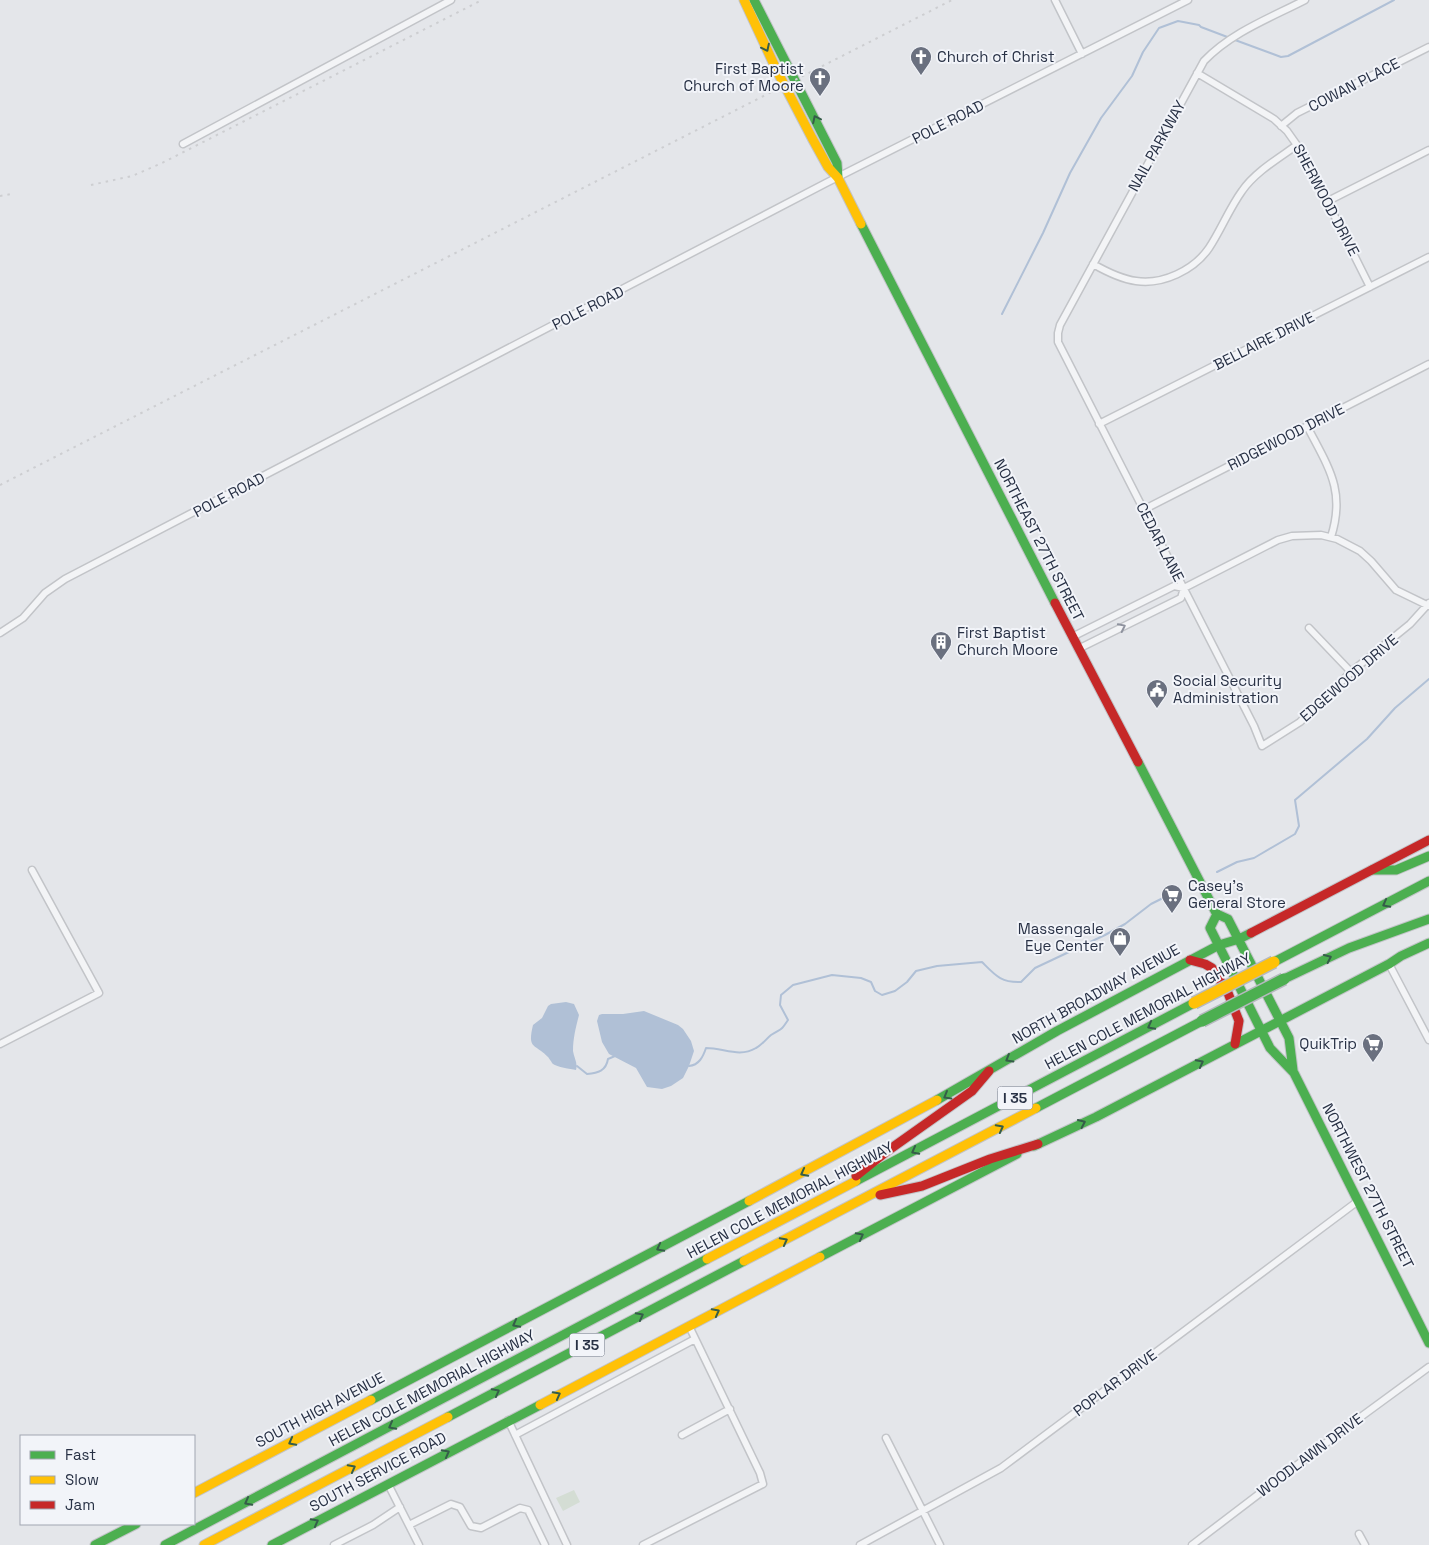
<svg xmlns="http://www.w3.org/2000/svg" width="1429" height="1545" font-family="'Space Grotesk',sans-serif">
  <rect width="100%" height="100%" fill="#e4e6ea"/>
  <path fill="#d4ddd4" d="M574 1490 580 1502 563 1511 556 1498Z"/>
  <path fill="#b0c0d6" d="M566 1002 574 1004 579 1015C576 1027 573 1038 573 1051 574 1058 578 1063 576 1070 570 1069 557 1067 553 1064 552 1063 549 1058 548 1057 535 1043 527 1050 533 1025L542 1018 548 1006 551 1004Z
    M644 1011 678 1025 683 1029 691 1041 694 1051 689 1066 683 1078 671 1086 662 1089 647 1087 636 1068 609 1054 602 1042 597 1021 599 1015 602 1014H623Z"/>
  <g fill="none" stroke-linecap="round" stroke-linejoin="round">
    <path stroke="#b0c0d6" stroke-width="2" d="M1235 40 1281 57 1288 56 1394 0
      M1002 314 1043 233 1070 173 1101 118 1132 76 1143 52 1159 28 1178 21 1199 25 1201 27 1230 38
      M1217 872 1237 862 1254 858 1295 834 1299 826 1295 800 1367 739 1395 708 1429 679
      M577 1066 587 1074C598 1073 606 1071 608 1059L615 1056
      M689 1066C699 1065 703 1057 706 1048 724 1048 739 1058 756 1048 762 1045 766 1039 771 1035 782 1028 780 1032 788 1020L780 1005 781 995 793 985 832 975 861 978 871 982 875 991 882 995 895 991 907 982 916 971 937 966 982 962C995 975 1001 983 1021 982L1035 968 1105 935 1125 924 1151 904 1177 891"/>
    <g stroke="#c2c4c8" stroke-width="9">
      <path id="street" d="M1055 0 1082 54
        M1305 0C1270 18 1232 32 1204 61L1060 325 1058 333V342L1254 726 1262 746 1300 722 1351 672 1410 624 1429 603
        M1197 73 1274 119 1287 131 1304 155 1370 287
        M1281 126 1297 113 1429 47
        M183 144 451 0
        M1328 201 1429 150
        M1093 264C1107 272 1121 279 1136 281 1163 285 1194 270 1209 248 1221 230 1229 209 1242 191 1255 172 1279 158 1297 145
        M1099 424 1429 257
        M1307 426C1328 467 1346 490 1331 537
        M1143 510 1429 364
        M1309 628 1351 672
        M0 633 23 618 45 593 65 579 826 183 1188 0
        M1072 637 1174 586 1184 588 1278 540 1292 536 1321 535 1337 539 1360 551 1371 561 1396 590 1429 606
        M1078 649 1181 598 1184 588
        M1389 964 1429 1040
        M0 1044 99 993 32 870
        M508 1420 567 1545
        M515 1435 695 1339
        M682 1435 730 1409
        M886 1438 940 1545
        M388 1484 419 1545
        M409 1525 451 1504 460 1507 471 1526 481 1528 520 1508 528 1510 545 1545
        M1359 1534 1365 1545
        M334 1545 373 1525 400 1507
        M643 1545 763 1484 760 1473 689 1326
        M860 1545 1001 1468 1358 1201
        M1192 1545 1347 1427 1429 1367"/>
    </g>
    <g stroke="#c2c4c8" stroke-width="11">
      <path id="fast" d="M754 0 837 163 838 177
        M861 224 1055 603
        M1138 762 1215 911 1217 914 1228 919 1289 1038 1293 1070
        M1372 870H1396L1429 856
        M1217 914 1210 928 1270 1048 1294 1073 1429 1343
        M1274 962 1429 881
        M1284 979 1349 948 1429 919
        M937 1100 1057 1031 1219 945 1239 939 1251 933
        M1036 1108 1202 1021
        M1034 1146 1096 1117 1389 964 1401 956 1429 943
        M856 1181 1194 1003
        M820 1257 1017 1154
        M371 1400 749 1201
        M448 1417 744 1261
        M95 1545 136 1524
        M165 1545 707 1259
        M272 1545 540 1405"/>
    </g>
    <g stroke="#c2c4c8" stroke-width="11">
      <path id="slow" d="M744 0 777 71 812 138 828 167 838 178 861 224
        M749 1201 937 1100
        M707 1259 856 1181
        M744 1261 1036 1108
        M540 1405 820 1257
        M194 1493 371 1400
        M204 1545 448 1417"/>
    </g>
    <g stroke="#c2c4c8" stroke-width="11">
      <path id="jam" d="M1055 603 1138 762
        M1251 933 1429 840
        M1190 960 1205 964 1212 968 1228 993 1239 1021 1235 1044
        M856 1176 886 1152 972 1091 989 1071
        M880 1195 922 1186 990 1159 1038 1144"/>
    </g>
    <use href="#street" stroke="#f3f4f6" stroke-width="6"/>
    <use href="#fast" stroke="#4caf50" stroke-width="9"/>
    <use href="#slow" stroke="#ffc107" stroke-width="9"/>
    <use href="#jam" stroke="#c62828" stroke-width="9"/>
    <path stroke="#cdced1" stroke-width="2" stroke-dasharray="2.5 5" stroke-linecap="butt" d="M91 185 132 176 162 163 482 0
      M0 196 11 194
      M0 485 952 0"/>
    <g stroke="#b6b9bf" stroke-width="14" stroke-linecap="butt">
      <path id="fast-bridge" d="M1202 1021 1284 979"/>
    </g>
    <g stroke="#b6b9bf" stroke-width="14" stroke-linecap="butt">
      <path id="slow-bridge" d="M1194 1003 1274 962"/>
    </g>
    <use href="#fast-bridge" stroke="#4caf50" stroke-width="11"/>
    <use href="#slow-bridge" stroke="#ffc107" stroke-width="11"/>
  </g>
  <defs><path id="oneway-chevron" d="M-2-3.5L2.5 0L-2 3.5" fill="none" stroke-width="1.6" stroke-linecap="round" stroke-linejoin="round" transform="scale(1.25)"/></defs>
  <g stroke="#355d49">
    <use href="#oneway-chevron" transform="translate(766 48) rotate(64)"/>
    <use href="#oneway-chevron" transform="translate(816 119) rotate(-116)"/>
    <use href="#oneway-chevron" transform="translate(1386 904) rotate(152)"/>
    <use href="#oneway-chevron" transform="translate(1328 958) rotate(-25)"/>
    <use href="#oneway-chevron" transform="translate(1151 1026) rotate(152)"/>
    <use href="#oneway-chevron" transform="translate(1009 1059) rotate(149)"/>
    <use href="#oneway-chevron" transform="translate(1200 1063) rotate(-28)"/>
    <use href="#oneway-chevron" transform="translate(947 1096) rotate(150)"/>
    <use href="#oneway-chevron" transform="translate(1082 1123) rotate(-25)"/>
    <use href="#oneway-chevron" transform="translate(1000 1128) rotate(-28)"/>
    <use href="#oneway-chevron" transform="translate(915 1151) rotate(152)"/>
    <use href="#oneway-chevron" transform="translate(804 1173) rotate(152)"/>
    <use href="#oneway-chevron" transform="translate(860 1236) rotate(-28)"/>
    <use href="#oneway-chevron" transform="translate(784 1241) rotate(-28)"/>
    <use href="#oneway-chevron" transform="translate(660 1248) rotate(152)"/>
    <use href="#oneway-chevron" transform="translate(716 1312) rotate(-28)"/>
    <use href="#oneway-chevron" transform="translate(640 1316) rotate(-28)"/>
    <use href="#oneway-chevron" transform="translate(516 1324) rotate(152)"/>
    <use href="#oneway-chevron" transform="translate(496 1392) rotate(-28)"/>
    <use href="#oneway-chevron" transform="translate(557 1395) rotate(-28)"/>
    <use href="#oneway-chevron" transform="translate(392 1426) rotate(152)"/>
    <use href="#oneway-chevron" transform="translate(292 1442) rotate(152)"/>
    <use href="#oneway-chevron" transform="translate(446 1453) rotate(-28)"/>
    <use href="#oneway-chevron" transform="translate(352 1468) rotate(-28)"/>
    <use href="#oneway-chevron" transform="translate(248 1502) rotate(152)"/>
    <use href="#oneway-chevron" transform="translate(315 1522) rotate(-28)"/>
  </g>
  <use stroke="#8e929e" href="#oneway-chevron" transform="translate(1122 627) rotate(-26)"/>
  <defs>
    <g id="church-pin" transform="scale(1.125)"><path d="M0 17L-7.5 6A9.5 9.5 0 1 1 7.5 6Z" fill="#6a707f" stroke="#f2f4f9"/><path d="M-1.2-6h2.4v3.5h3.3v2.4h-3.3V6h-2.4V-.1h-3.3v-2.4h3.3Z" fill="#fff"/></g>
    <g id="building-pin" transform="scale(1.125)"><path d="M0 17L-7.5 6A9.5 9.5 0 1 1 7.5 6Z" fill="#6a707f" stroke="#f2f4f9"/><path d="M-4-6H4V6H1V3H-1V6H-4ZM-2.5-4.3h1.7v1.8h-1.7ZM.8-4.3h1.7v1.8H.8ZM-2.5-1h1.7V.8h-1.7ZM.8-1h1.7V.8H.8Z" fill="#fff"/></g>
    <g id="civic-pin" transform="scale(1.125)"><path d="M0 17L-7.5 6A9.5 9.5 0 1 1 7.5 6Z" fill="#6a707f" stroke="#f2f4f9"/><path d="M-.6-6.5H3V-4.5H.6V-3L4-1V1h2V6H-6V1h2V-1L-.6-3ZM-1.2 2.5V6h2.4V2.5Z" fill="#fff"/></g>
    <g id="supermarket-pin" transform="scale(1.125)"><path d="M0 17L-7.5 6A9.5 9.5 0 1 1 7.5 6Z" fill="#6a707f" stroke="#f2f4f9"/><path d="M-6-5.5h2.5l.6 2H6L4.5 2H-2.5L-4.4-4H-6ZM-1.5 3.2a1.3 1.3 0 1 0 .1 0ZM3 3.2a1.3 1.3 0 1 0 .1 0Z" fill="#fff"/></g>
    <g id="shop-pin" transform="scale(1.125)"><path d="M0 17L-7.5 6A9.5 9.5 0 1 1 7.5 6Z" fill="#6a707f" stroke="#f2f4f9"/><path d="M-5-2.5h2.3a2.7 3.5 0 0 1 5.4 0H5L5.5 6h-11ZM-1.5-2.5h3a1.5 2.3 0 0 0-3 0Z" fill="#fff"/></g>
  </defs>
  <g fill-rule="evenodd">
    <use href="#church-pin" x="921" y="57"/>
    <use href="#church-pin" x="820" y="78"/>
    <use href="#building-pin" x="941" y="642"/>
    <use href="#civic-pin" x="1157" y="690"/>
    <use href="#supermarket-pin" x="1172" y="895"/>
    <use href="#shop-pin" x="1120" y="938"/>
    <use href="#supermarket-pin" x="1373" y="1044"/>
  </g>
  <g text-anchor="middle" stroke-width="4" stroke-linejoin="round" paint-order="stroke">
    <g fill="#f2f4f9" stroke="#656c7b" stroke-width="1">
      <rect x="997.5" y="1086.5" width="35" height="23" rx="4"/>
      <rect x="569.5" y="1333.5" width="35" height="23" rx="4"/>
    </g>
    <g font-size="14" font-weight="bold" fill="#283145">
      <text x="1015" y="1103">I 35</text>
      <text x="587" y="1350">I 35</text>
    </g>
    <g font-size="15" fill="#283145" stroke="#f2f4f9" text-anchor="start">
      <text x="937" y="62">Church of Christ</text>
      <text x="804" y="74" text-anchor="end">First Baptist<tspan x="804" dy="17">Church of Moore</tspan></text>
      <text x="957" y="638">First Baptist<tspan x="957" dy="17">Church Moore</tspan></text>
      <text x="1173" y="686">Social Security<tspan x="1173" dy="17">Administration</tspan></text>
      <text x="1188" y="891">Casey's<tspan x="1188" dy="17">General Store</tspan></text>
      <text x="1104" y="934" text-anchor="end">Massengale<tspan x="1104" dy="17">Eye Center</tspan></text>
      <text x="1357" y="1049" text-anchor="end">QuikTrip</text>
    </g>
    <g font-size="15" fill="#283145" stroke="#f2f4f9">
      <text transform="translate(1354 85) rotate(-27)" y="5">COWAN PLACE</text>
      <text transform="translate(948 122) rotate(-27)" y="5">POLE ROAD</text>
      <text transform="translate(1157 146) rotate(-61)" y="5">NAIL PARKWAY</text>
      <text transform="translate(1326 200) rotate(62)" y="5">SHERWOOD DRIVE</text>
      <text transform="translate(588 308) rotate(-27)" y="5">POLE ROAD</text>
      <text transform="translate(1264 341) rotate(-27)" y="5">BELLAIRE DRIVE</text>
      <text transform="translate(1286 437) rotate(-27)" y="5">RIDGEWOOD DRIVE</text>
      <text transform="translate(229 495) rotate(-28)" y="5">POLE ROAD</text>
      <text transform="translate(1039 540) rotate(63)" y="5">NORTHEAST 27TH STREET</text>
      <text transform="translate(1160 542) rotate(63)" y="5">CEDAR LANE</text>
      <text transform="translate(1349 678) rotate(-41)" y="5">EDGEWOOD DRIVE</text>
      <text transform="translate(1096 994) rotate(-29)" y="5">NORTH BROADWAY AVENUE</text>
      <text transform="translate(1148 1011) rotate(-28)" y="5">HELEN COLE MEMORIAL HIGHWAY</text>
      <text transform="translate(1368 1186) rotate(63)" y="5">NORTHWEST 27TH STREET</text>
      <text transform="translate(790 1200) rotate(-28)" y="5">HELEN COLE MEMORIAL HIGHWAY</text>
      <text transform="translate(1115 1383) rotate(-37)" y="5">POPLAR DRIVE</text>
      <text transform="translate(432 1388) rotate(-28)" y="5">HELEN COLE MEMORIAL HIGHWAY</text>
      <text transform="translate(320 1410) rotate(-28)" y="5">SOUTH HIGH AVENUE</text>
      <text transform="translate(1310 1455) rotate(-37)" y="5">WOODLAWN DRIVE</text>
      <text transform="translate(378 1472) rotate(-28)" y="5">SOUTH SERVICE ROAD</text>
    </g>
  </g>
  <rect x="20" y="1435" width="175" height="90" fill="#f2f4f9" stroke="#a1a6b1"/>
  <rect x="30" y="1451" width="25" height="8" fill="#4caf50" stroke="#a1a6b1"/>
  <text x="65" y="1460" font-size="15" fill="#283145">Fast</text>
  <rect x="30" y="1476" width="25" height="8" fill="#ffc107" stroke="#a1a6b1"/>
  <text x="65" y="1485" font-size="15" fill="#283145">Slow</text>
  <rect x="30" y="1501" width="25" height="8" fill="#c62828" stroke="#a1a6b1"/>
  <text x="65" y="1510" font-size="15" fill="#283145">Jam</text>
</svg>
